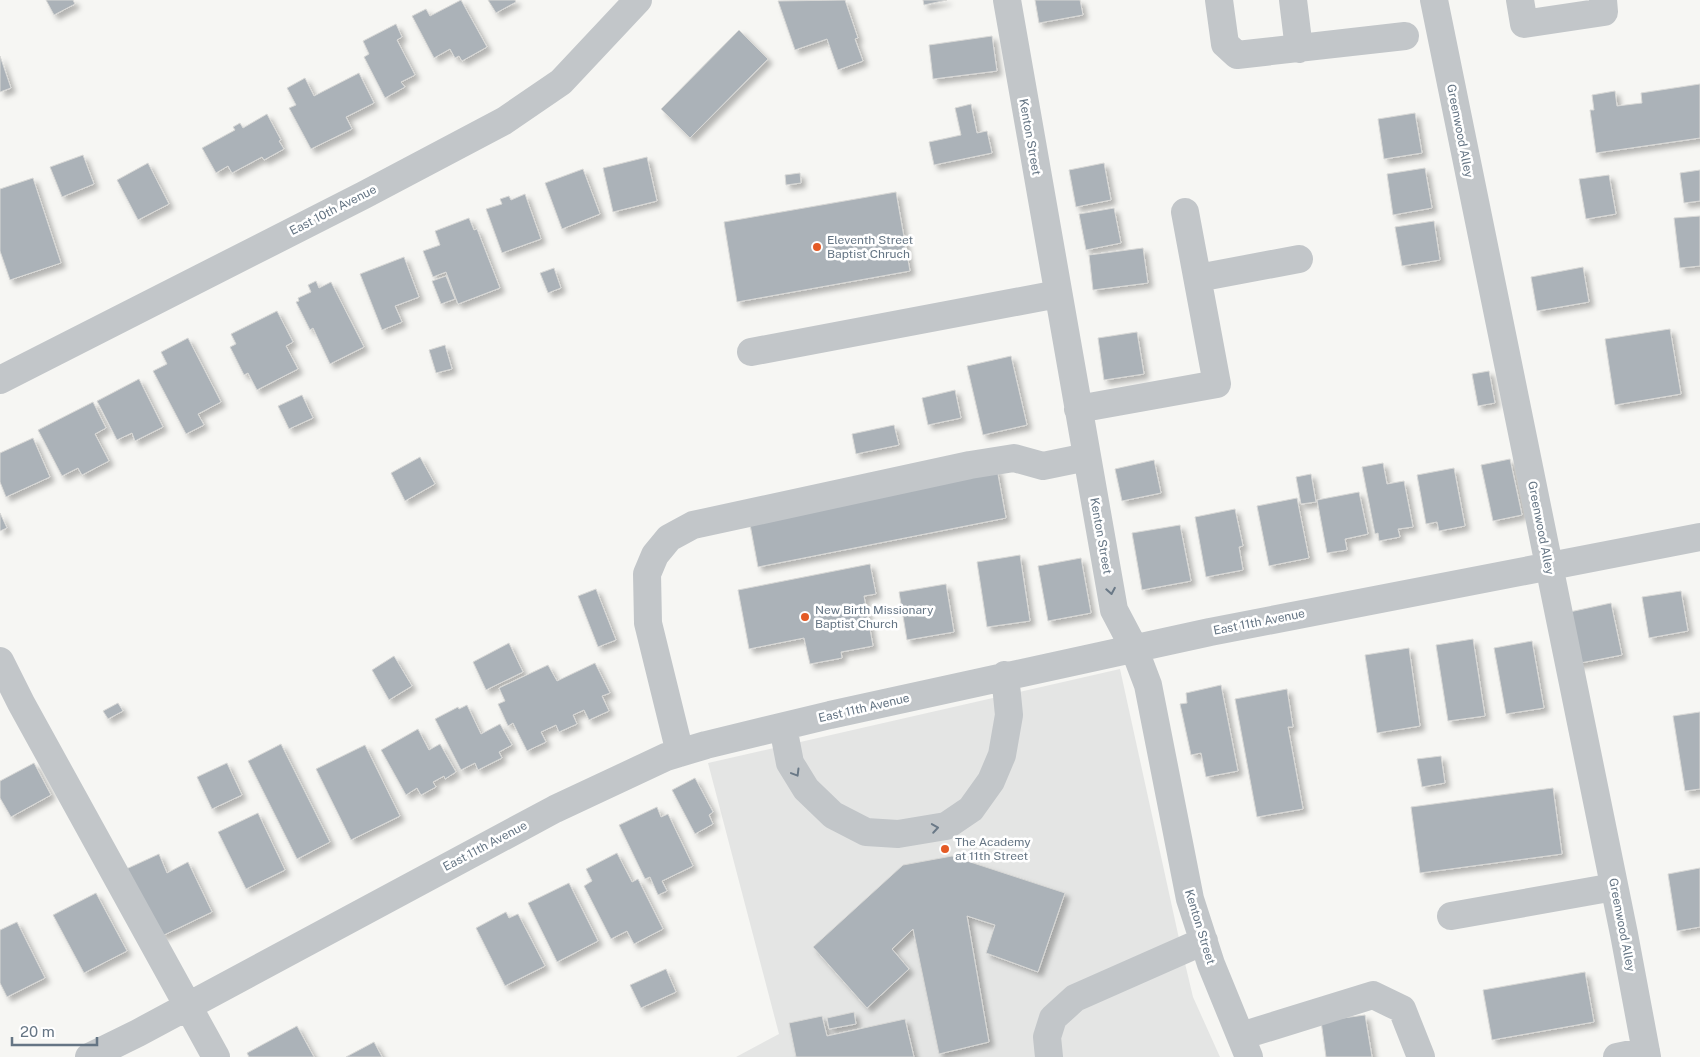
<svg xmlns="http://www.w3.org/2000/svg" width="1700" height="1057" font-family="'Public Sans',sans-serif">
  <defs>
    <filter id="shadow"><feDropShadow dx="4.5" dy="4.5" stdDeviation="2.5" flood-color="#0004"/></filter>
  </defs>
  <rect width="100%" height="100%" fill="#f6f6f3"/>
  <path fill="#e4e5e4" d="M1120 669 1178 934 1193 997 1220 1057H736L779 1034 708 763Z"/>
  <path fill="#abb2b8" stroke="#d8d8d6" filter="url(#shadow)" d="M46 0H73L75 4 54 15Z
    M461 0 487 47 462 61 459 56 455 58 450 49 434 58 412 16 426 9 430 16Z
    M488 0H515L516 2 496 13Z
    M845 0 858 38 855 39 863 61 838 70 827 39 795 50 778 1Z
    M923 0H947L924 5Z
    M1035 0H1080L1083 15 1039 23Z
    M396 24 402 37 397 40 415 75 401 82 405 87 385 98 364 57 369 54 363 41Z
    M739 30 768 59 690 138 661 109Z
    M992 36 997 71 933 79 929 45Z
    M0 56 11 88 0 92Z
    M359 73 374 103 346 117 352 129 311 149 289 108 296 105 287 88 305 78 314 96Z
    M1700 84V138L1596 153 1590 110H1594L1592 95 1615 91 1617 106 1642 103 1641 93Z
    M971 104 977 133 987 131 992 153 934 165 929 142 961 135 955 108Z
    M1415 113 1422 153 1384 159 1378 119Z
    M267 114 281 140 279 141 284 149 264 160 262 157 232 173 228 166 216 173 202 148 235 130 233 127 240 123 243 128Z
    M83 155 94 184 62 197 50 167Z
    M647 157 657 201 613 212 603 168Z
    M148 163 169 204 138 220 117 180Z
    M1104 163 1111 200 1076 207 1069 170Z
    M1425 168 1432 208 1393 215 1387 174Z
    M583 169 600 214 562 229 545 183Z
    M1700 170V201L1684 203 1680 173Z
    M800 173 801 183 786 185 785 175Z
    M1609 175 1616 214 1586 219 1579 179Z
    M33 178 61 263 10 280 0 251V189Z
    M896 192 910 271 737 302 724 222Z
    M525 194 541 239 502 253 486 209 502 204 500 199 509 196 511 200Z
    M1114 208 1121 243 1086 250 1079 214Z
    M1700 216V266L1680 268 1674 218Z
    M469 218 474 230 477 229 500 288 458 304 446 272 433 277 423 251 440 245 435 231Z
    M1434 221 1440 260 1402 266 1395 227Z
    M1143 248 1148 283 1093 290 1089 255Z
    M404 257 419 297 395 306 402 322 382 330 360 274Z
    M1583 267 1589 302 1537 311 1531 277Z
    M554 268 561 288 548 293 540 273Z
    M446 276 455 299 441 304 432 281Z
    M316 281 319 288 331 282 364 347 330 364 313 328 310 330 296 302 299 301 298 298 311 292 308 285Z
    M277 311 293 342 286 346 298 369 257 390 248 373 244 375 230 347 236 344 231 334Z
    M1670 329 1681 394 1615 405 1605 339Z
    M1137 332 1144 374 1104 380 1098 338Z
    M188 338 221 402 198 414 204 425 186 434 153 371 167 364 161 352Z
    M445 345 452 369 436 373 429 350Z
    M1011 356 1027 425 983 435 967 366Z
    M1489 371 1495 403 1478 406 1472 374Z
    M139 379 163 427 135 441 132 433 117 440 97 401Z
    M955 390 961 418 928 425 922 398Z
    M302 395 313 418 289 429 278 406Z
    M93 402 106 428 95 434 109 461 82 475 78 468 62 476 38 430Z
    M894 425 899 445 856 454 852 434Z
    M33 438 50 477 6 497 0 482V453Z
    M420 457 435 484 405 501 391 473Z
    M1510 459 1522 515 1493 521 1481 465Z
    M1154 460 1161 493 1122 501 1115 469Z
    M1383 463 1387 484 1404 481 1413 527 1398 529 1400 537 1379 541 1378 533 1375 534 1362 467Z
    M1454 468 1465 526 1439 531 1437 522 1426 524 1417 475Z
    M997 469 1006 518 758 567 749 519Z
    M1311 474 1316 502 1301 504 1296 477Z
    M1359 492 1368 534 1345 539 1347 550 1327 553 1317 500Z
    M1297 498 1309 558 1269 566 1257 506Z
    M1235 509 1243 546 1239 547 1243 570 1206 577 1195 517Z
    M0 513 7 528 0 531Z
    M1180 525 1191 581 1142 590 1132 533Z
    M1020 555 1030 621 987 627 977 562Z
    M1081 558 1091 613 1048 621 1038 566Z
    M870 564 876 594 864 596 873 646 841 652 842 658 810 664 804 638 749 649 738 590Z
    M946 584 954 632 907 640 899 592Z
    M596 589 616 640 598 647 578 596Z
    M1681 591 1688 631 1649 638 1642 597Z
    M1611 603 1622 655 1575 664 1565 613Z
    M1473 639 1485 716 1448 721 1436 645Z
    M1532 641 1544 708 1506 714 1494 648Z
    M509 643 523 672 486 690 473 662Z
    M1409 648 1420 726 1377 733 1365 655Z
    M394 656 412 686 389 700 372 670Z
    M595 663 610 693 602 696 609 711 589 720 584 710 573 715 577 724 559 732 556 725 541 732 546 742 527 751 513 723 508 726 498 704 505 701 499 688 548 665 557 681Z
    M1221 685 1238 771 1206 777 1201 753 1191 755 1180 704 1187 703 1186 693Z
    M1287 689 1293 727H1288L1303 809 1257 817 1235 699Z
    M118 703 123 711 108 719 103 711Z
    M467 705 481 734 500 724 512 745 499 752 502 758 478 770 475 763 461 770 435 719 458 707 459 709Z
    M1700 712V789L1685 791 1673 716Z
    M418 729 429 750 440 744 456 772 445 779 444 776 433 782 436 787 421 795 417 788 406 795 381 750Z
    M281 744 330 842 297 859 248 761Z
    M365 745 400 816 351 840 316 769Z
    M1441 756 1445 783 1422 787 1417 759Z
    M34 763 51 795 11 817 0 798V781Z
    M227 763 242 795 212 809 197 777Z
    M695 778 713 812 709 815 713 824 695 834 672 790Z
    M1553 788 1562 854 1420 873 1411 807Z
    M657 807 661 817 668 814 693 866 662 881 667 891 658 895 650 877 645 879 619 825Z
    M258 813 285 870 246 889 218 832Z
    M617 853 632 882 638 879 663 929 634 944 627 931 611 939 584 886 592 881 586 869Z
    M159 854 167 873 188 862 212 912 162 936 124 870Z
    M952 856 1065 893 1038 972 986 953 995 925 967 916 989 1042 939 1054 913 929 892 949 909 969 867 1008 813 947 903 865Z
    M1700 868V927L1677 931 1668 874Z
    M569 883 598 941 557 962 528 903Z
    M96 893 127 951 84 973 53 915Z
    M506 912 509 918 518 914 545 966 505 986 476 928Z
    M17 922 45 978 7 997 0 983V930Z
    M666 969 676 992 641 1008 630 985Z
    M1585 972 1594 1022 1492 1040 1483 990Z
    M854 1012 856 1024 829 1029 827 1018Z
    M1365 1015 1372 1057H1326L1321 1021Z
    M822 1016 827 1036 905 1019 914 1057H796L789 1023Z
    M297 1026 314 1057H249L247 1053Z
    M374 1042 382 1057H346Z"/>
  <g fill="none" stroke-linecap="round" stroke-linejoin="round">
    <path stroke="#c2c6c9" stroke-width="28" d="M1007 0 1114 610 1134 648 1148 685 1190 899 1211 964 1249 1057
      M1219 0 1225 44 1237 55 1405 36
      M1293 0 1299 49
      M1434 0 1624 934 1647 1057
      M1520 0 1524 24 1604 12 1603 0
      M1198 278 1299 259
      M751 352 1058 294
      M0 380 364 195 504 121 561 82 638 0
      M1078 409 1217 384 1185 212
      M0 661 21 703 216 1057
      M783 727 790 763 806 789 833 815 866 832 898 834 946 826 971 809 991 781 1002 755 1009 715 1005 675
      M680 753 648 623 647 574 655 555 669 538 693 525 970 465 1014 458 1043 466 1087 457
      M1451 916 1614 887
      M1241 1036 1373 995 1402 1009 1421 1057
      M89 1057 138 1033 555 809 666 757 706 745 830 715 1210 632 1700 537
      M1049 1057 1047 1037 1053 1018 1075 998 1204 941
      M1617 1057 1646 1051"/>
  </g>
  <defs><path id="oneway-chevron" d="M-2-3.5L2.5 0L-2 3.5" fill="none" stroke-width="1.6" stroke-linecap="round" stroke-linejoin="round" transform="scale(1.25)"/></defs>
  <g stroke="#6a7987">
    <use href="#oneway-chevron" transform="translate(1111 591) rotate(80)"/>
    <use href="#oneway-chevron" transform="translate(796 773) rotate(59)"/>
    <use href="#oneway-chevron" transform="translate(935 828) rotate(-9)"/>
  </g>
  <g fill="#e45a25" stroke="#fff" stroke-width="2">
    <circle cx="817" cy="247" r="5"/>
    <circle cx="805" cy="617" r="5"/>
    <circle cx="945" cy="849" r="5"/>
  </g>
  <g text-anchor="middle" stroke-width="5" stroke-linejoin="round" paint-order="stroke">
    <g font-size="12" fill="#657584" stroke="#fff">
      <text transform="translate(1460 131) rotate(79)" y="4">Greenwood Alley</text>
      <text transform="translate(1030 137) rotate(80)" y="4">Kenton Street</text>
      <text transform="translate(333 210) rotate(-27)" y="4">East 10th Avenue</text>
      <text transform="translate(1541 528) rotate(79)" y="4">Greenwood Alley</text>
      <text transform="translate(1101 536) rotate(80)" y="4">Kenton Street</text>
      <text transform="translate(1259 622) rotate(-11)" y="4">East 11th Avenue</text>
      <text transform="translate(864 708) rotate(-13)" y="4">East 11th Avenue</text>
      <text transform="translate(485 846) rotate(-28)" y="4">East 11th Avenue</text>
      <text transform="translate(1622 925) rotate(79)" y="4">Greenwood Alley</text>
      <text transform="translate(1200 927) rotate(73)" y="4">Kenton Street</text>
    </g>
    <g font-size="12" fill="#657584" stroke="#fff" text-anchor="start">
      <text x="827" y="244">Eleventh Street<tspan x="827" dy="14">Baptist Chruch</tspan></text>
      <text x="815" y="614">New Birth Missionary<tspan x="815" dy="14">Baptist Church</tspan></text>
      <text x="955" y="846">The Academy<tspan x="955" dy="14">at 11th Street</tspan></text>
    </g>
  </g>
  <path d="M12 1037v8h85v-8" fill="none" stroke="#657584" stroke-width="2.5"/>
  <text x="20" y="1037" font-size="15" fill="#657584" stroke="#ffffff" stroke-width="4" paint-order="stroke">20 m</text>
</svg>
